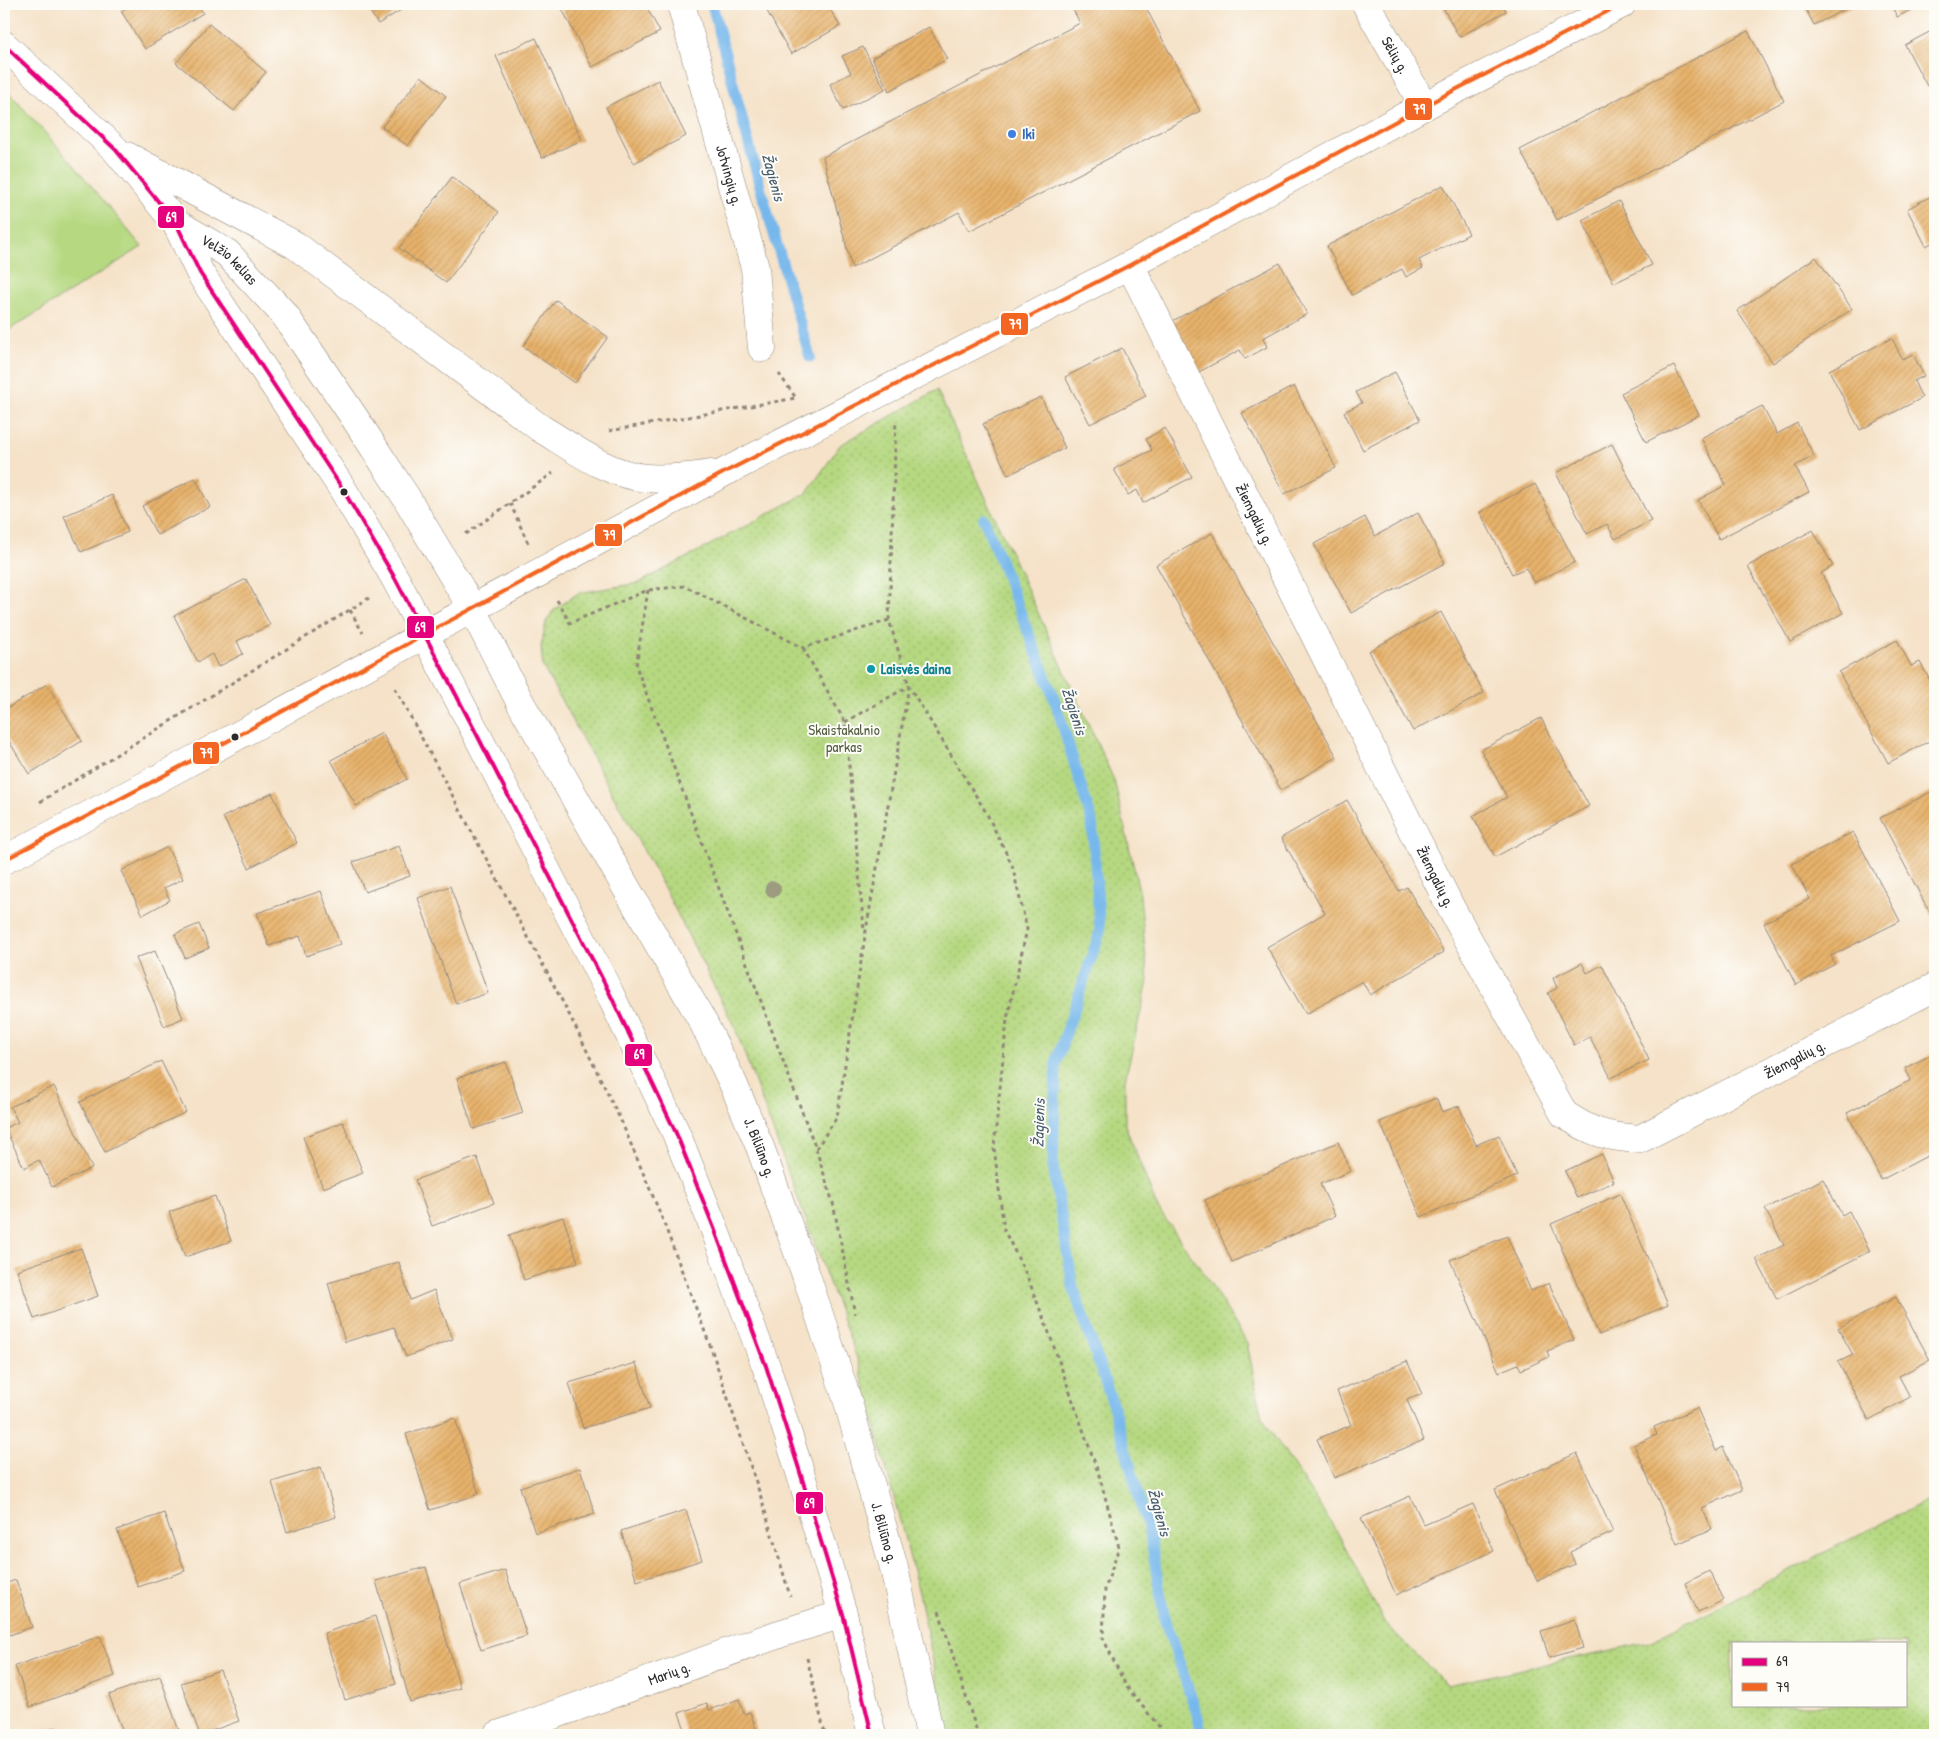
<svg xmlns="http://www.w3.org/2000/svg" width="1939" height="1739" font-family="'Patrick Hand',sans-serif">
  <defs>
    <pattern id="park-dots" width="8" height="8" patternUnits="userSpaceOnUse" patternTransform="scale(1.25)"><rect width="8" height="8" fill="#b5d880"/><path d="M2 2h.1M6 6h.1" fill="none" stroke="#9cba6f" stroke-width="1.8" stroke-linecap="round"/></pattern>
    <pattern id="building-hatch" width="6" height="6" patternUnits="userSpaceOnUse" patternTransform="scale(1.25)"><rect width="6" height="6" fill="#e7b26b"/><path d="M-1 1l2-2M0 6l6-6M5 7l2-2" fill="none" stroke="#c6995d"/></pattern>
  </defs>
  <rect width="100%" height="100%" fill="#fdfcf7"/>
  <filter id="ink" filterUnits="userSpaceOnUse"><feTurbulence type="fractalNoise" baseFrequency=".02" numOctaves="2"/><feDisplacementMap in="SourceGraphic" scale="10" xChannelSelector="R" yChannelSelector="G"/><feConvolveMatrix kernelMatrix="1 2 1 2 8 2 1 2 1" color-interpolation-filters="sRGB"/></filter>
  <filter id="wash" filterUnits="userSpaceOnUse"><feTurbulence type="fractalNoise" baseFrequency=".0096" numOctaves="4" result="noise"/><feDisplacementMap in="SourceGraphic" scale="20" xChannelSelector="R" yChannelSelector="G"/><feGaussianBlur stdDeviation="1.12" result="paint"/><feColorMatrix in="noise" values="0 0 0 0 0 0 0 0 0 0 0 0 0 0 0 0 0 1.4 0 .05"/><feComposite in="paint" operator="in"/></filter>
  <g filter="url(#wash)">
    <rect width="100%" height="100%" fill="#f5e2c8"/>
    <path fill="#b5d880" stroke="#708256" d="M4 87 74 165 142 247 4 333Z"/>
    <path fill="url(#park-dots)" stroke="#708256" fill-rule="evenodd" d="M937 390 1114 780 1140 895 1148 981 1125 1080V1125L1157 1207 1209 1281 1247 1343 1262 1418 1339 1535 1384 1622 1447 1685 1649 1642 1935 1496V1735H948L920 1597 858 1361 735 1028 668 895 543 667 541 647 546 622 553 611 578 593 639 583 807 493 840 445ZM1733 1643H1905V1705H1733Z"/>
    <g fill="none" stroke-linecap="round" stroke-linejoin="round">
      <path stroke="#77b8ec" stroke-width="11" d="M712 4 761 190 810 357
        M984 519 1055 701 1092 821 1100 932 1056 1063 1053 1166 1073 1287 1111 1399 1150 1535 1165 1621 1198 1717 1202 1735"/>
    </g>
    <g id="blocks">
      <path fill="url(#building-hatch)" d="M133 4H197L203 13 145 49 121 11Z
        M365 4H411L378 24Z
        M567 4H645L660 32 592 67 561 7Z
        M763 4H827L840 26 791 54Z
        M921 4H935L924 10Z
        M1070 4H1144L1200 111 969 231 959 212 852 268 823 157 1080 23Z
        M1441 4H1502L1506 11 1459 37Z
        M1803 4H1855L1814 25Z
        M1891 4H1915L1917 7 1897 17Z
        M209 24 266 72 234 111 176 63Z
        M929 27 947 59 889 91 872 58Z
        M1935 29V82L1927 86 1905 45Z
        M1748 31 1784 101 1557 220 1520 150Z
        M536 38 582 140 542 158 496 56Z
        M863 47 885 89 843 110 830 84 851 73 842 56Z
        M421 76 446 96 408 146 382 127Z
        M658 80 686 136 634 163 606 107Z
        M452 177 499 212 446 283 399 248Z
        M1443 185 1469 234 1419 260 1423 268 1406 277 1402 269 1352 295 1327 246Z
        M1935 194V241L1926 246 1907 209Z
        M1619 201 1652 265 1614 283 1582 220Z
        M1816 257 1852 309 1773 363 1737 311Z
        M1280 263 1307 314 1263 338 1267 347 1245 359 1240 350 1195 374 1167 324Z
        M556 300 608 337 575 383 523 346Z
        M1892 338 1902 359 1913 354 1924 376 1914 381 1922 398 1860 430 1829 370Z
        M1122 348 1146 396 1090 424 1065 377Z
        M1674 366 1699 415 1646 442 1621 393Z
        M1395 372 1420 420 1363 450 1344 412 1362 403 1356 392Z
        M1294 386 1336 468 1284 494 1242 413Z
        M1041 397 1065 448 1008 475 983 424Z
        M1762 406 1777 434 1797 423 1814 456 1795 466 1809 492 1719 539 1698 500 1726 485 1701 438Z
        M1165 428 1192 477 1143 503 1137 490 1128 495 1114 469 1152 450 1146 439Z
        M1612 444 1651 521 1615 539 1607 524 1587 534 1556 473Z
        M195 478 210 507 157 535 142 506Z
        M1535 484 1575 562 1534 583 1526 568 1512 574 1480 512Z
        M112 495 128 532 81 552 64 516Z
        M1418 513 1445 563 1351 613 1314 544 1365 517 1375 536Z
        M1813 530 1833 566 1821 573 1843 613 1790 642 1748 566Z
        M1212 533 1337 757 1281 790 1156 565Z
        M246 579 270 625 237 641 243 654 218 667 212 654 198 662 174 616Z
        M1441 612 1484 693 1413 731 1369 651Z
        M1897 640 1911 666 1920 662 1935 690V702L1931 704 1935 711V738L1888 763 1839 672Z
        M47 684 82 741 29 774 4 733V710Z
        M1541 718 1589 806 1495 857 1473 816 1507 797 1481 750Z
        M382 733 407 779 356 806 331 760Z
        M1935 790V915L1932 917 1880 818Z
        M272 793 297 843 249 868 223 817Z
        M1347 800 1399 891 1407 887 1444 952 1370 995 1362 981 1306 1014 1267 947 1325 913 1281 838Z
        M1853 832 1900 921 1831 956 1835 964 1796 985 1764 923 1810 899 1792 864Z
        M399 846 410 876 365 892 353 862Z
        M167 847 183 879 164 888 170 900 143 915 121 871Z
        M450 886 488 993 456 1004 418 898Z
        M321 891 340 944 306 956 300 936 269 946 257 913Z
        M199 924 209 948 185 958 175 934Z
        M155 951 183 1018 164 1026 136 958Z
        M1582 963 1587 973 1602 965 1649 1060 1611 1078 1590 1037 1574 1045 1548 993 1557 988 1553 978Z
        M1935 1053V1163L1931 1154 1881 1180 1847 1113 1911 1080 1905 1068Z
        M161 1061 186 1112 105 1152 80 1102Z
        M506 1062 523 1113 473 1129 457 1078Z
        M54 1086 92 1168 52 1187 39 1160 24 1168 5 1128 18 1122 10 1107Z
        M1436 1098 1442 1112 1459 1106 1476 1145 1499 1135 1517 1176 1421 1217 1380 1122Z
        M343 1122 363 1173 323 1188 303 1137Z
        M1338 1142 1351 1171 1320 1184 1335 1216 1232 1262 1205 1200Z
        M1602 1154 1614 1182 1577 1198 1565 1171Z
        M477 1157 494 1203 432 1226 415 1180Z
        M1823 1179 1842 1215 1849 1211 1870 1251 1777 1299 1756 1259 1784 1245 1765 1209Z
        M1620 1194 1668 1305 1599 1335 1551 1224Z
        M215 1196 231 1241 185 1257 169 1212Z
        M563 1217 578 1262 524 1280 509 1235Z
        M1507 1236 1531 1291 1549 1283 1574 1340 1547 1351 1549 1357 1521 1370 1518 1364 1499 1372 1450 1260Z
        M81 1248 98 1296 34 1319 17 1270Z
        M399 1262 410 1300 434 1290 453 1339 406 1357 394 1327 345 1342 328 1283Z
        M1896 1297 1930 1360 1899 1376 1910 1397 1869 1420 1838 1362 1853 1355 1838 1328Z
        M1407 1361 1422 1394 1407 1400 1424 1440 1334 1478 1317 1439 1351 1425 1337 1391Z
        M636 1363 650 1408 583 1428 569 1383Z
        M1697 1408 1716 1451 1723 1447 1742 1490 1702 1508 1712 1529 1677 1544 1634 1445 1657 1435 1654 1427Z
        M455 1418 479 1494 430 1510 406 1434Z
        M1577 1453 1613 1532 1570 1552 1575 1564 1537 1581 1495 1490Z
        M321 1467 336 1517 287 1532 272 1482Z
        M580 1468 595 1514 535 1533 520 1487Z
        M1410 1496 1424 1525 1473 1504 1494 1551 1396 1595 1361 1518Z
        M686 1510 702 1560 637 1581 621 1531Z
        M164 1513 185 1571 138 1587 117 1530Z
        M426 1567 460 1688 410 1702 376 1581Z
        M505 1570 527 1636 481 1650 460 1584Z
        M1710 1571 1724 1600 1698 1612 1685 1583Z
        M16 1580 32 1627 4 1637V1584Z
        M375 1616 396 1684 345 1700 324 1633Z
        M1575 1620 1583 1648 1549 1658 1541 1631Z
        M100 1636 115 1676 30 1707 15 1666Z
        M220 1670 239 1721 200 1735 181 1683Z
        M160 1676 179 1731 168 1735H124L109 1695Z
        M739 1699 744 1714 750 1712 758 1735H687L679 1713 707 1703 709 1710Z
        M56 1727 59 1735H33Z"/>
    </g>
  </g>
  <g filter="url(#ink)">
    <use href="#blocks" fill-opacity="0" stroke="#90867a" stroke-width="1"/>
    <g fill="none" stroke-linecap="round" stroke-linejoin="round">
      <g stroke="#90867a" stroke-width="29">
        <g id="minor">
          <path id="s1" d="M681 4 755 268 762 348"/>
          <path id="s2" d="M1366 4 1424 106"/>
          <path id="s3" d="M1130 265 1451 908 1564 1114C1592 1133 1607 1137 1640 1139L1935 987"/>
          <path id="s4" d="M498 1735 779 1634 843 1614"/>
        </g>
      </g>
      <g stroke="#90867a" stroke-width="29">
        <g id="major">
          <path d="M4 45 115 149 176 223 200 273 342 488 396 580 474 729 609 992 676 1133 714 1228 766 1366 800 1472 843 1614 872 1735"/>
          <path d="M127 156 295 245 540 428C572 447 608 475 646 478 668 480 690 477 711 474"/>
          <path id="s5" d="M176 223 227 253 284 314 354 417 406 497 472 608 520 702 703 1022 732 1081 760 1147 806 1275 848 1402 894 1568 930 1735"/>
          <path d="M4 860 152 782 725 472 1130 265 1424 106 1622 4"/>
        </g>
      </g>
      <path stroke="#90867a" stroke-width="3" stroke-dasharray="4 4" stroke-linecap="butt" d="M609 431 796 398 779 374
        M510 503 528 543
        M466 534 553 473
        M648 590 636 666 816 1149 833 1203 855 1314
        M557 600 570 623 648 590 685 586 803 648 889 620
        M350 610 363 633
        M803 648 845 722 864 930
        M395 688 567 1010 622 1123 660 1213 711 1348 760 1494 790 1596
        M845 722 909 686 987 814 1012 865 1027 929 1007 1019 994 1147 1004 1230 1027 1276 1048 1330 1099 1475 1119 1547 1105 1589 1103 1638 1126 1686 1166 1735
        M40 802 369 598
        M816 1149 837 1117 865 936 909 686 889 620 896 420
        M939 1611 978 1735
        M807 1658 825 1735"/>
      <use href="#minor" stroke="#fff" stroke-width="28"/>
      <use href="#major" stroke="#fff" stroke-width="28"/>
      <g stroke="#fdfcf7" stroke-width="8">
        <path id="bus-1" d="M4 45 115 149 176 223 200 273 342 488 396 580 474 729 609 992 676 1133 714 1228 766 1366 800 1472 843 1614 872 1735"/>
      </g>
      <g stroke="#fdfcf7" stroke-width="8">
        <path id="bus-2" d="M4 860 152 782 725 472 1130 265 1424 106 1622 4"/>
      </g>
      <use href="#bus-1" stroke="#e5007d" stroke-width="4"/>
      <use href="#bus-2" stroke="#f26522" stroke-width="4"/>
    </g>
    <circle fill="#9c9a7f" cx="773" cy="889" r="8"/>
  </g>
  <circle fill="#3f7fe0" stroke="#fdfcf7" stroke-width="2" cx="1012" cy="134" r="5"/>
  <g fill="#2b2b2b" stroke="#fdfcf7" stroke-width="2">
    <circle cx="344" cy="492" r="4.5"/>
    <circle cx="235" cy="737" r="4.5"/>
  </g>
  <circle fill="#0f9aa8" stroke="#fdfcf7" stroke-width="2" cx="871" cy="669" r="5"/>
  <g text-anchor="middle" stroke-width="4" stroke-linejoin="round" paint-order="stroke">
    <g font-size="15" fill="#2b2b2b" stroke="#fdfcf7">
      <text dy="5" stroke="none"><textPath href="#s2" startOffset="59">Sėlių g.</textPath></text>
      <text dy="5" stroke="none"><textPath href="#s1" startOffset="178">Jotvingių g.</textPath></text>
      <text dy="5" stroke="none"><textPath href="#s5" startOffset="65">Velžio kelias</textPath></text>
      <text dy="5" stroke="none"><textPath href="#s3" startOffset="279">Žiemgalių g.</textPath></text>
      <text dy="5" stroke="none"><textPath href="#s3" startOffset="684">Žiemgalių g.</textPath></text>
      <text dy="5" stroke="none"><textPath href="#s3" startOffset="1209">Žiemgalių g.</textPath></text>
      <text dy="5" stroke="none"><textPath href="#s5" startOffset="1104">J. Biliūno g.</textPath></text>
      <text dy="5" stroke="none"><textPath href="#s5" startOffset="1509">J. Biliūno g.</textPath></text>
      <text dy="5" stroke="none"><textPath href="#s4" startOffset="182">Marių g.</textPath></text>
    </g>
    <g font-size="15" font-weight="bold" fill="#366cbe" stroke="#fdfcf7" text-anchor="start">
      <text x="1022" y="139">Iki</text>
    </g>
    <g font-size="15" font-weight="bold" fill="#0d838f" stroke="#fdfcf7" text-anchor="start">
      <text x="881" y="674">Laisvės daina</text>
    </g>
    <g font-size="15" fill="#545f44" stroke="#fdfcf7">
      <text x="844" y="735">Skaistakalnio<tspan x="844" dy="17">parkas</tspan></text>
    </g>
    <g font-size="16" font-style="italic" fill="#465c6f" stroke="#fdfcf7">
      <text transform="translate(774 177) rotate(75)" y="6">Žagienis</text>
      <text transform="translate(1075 711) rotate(72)" y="6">Žagienis</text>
      <text transform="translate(1038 1123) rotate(-88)" y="6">Žagienis</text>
      <text transform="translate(1160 1512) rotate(75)" y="6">Žagienis</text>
    </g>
  </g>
  <g stroke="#fdfcf7" stroke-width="2">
    <rect x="1404" y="97" width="29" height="24" rx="5" fill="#f26522"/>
    <rect x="157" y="205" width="28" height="24" rx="5" fill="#e5007d"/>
    <rect x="1000" y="312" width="29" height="24" rx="5" fill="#f26522"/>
    <rect x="594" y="523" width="29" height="24" rx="5" fill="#f26522"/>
    <rect x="406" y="615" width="29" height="24" rx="5" fill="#e5007d"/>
    <rect x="192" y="741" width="28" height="24" rx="5" fill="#f26522"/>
    <rect x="624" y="1043" width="29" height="24" rx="5" fill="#e5007d"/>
    <rect x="795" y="1491" width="29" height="24" rx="5" fill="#e5007d"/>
  </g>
  <g font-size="14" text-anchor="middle" font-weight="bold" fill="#fff">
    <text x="1419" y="114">79</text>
    <text x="171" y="222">69</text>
    <text x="1015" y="329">79</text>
    <text x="609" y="540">79</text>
    <text x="420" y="632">69</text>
    <text x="206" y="758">79</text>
    <text x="639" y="1059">69</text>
    <text x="809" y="1508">69</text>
  </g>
  <rect width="1939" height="1739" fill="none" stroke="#fdfcf7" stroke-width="20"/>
  <rect x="1732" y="1642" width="175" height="65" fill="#fdfcf7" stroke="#a9a8a5"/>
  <rect x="1742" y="1658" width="25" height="8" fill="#e5007d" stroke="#a9a8a5"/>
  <text x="1776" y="1666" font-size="15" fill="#2b2b2b">69</text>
  <rect x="1742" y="1683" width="25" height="8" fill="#f26522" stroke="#a9a8a5"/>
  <text x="1776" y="1692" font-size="15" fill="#2b2b2b">79</text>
</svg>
